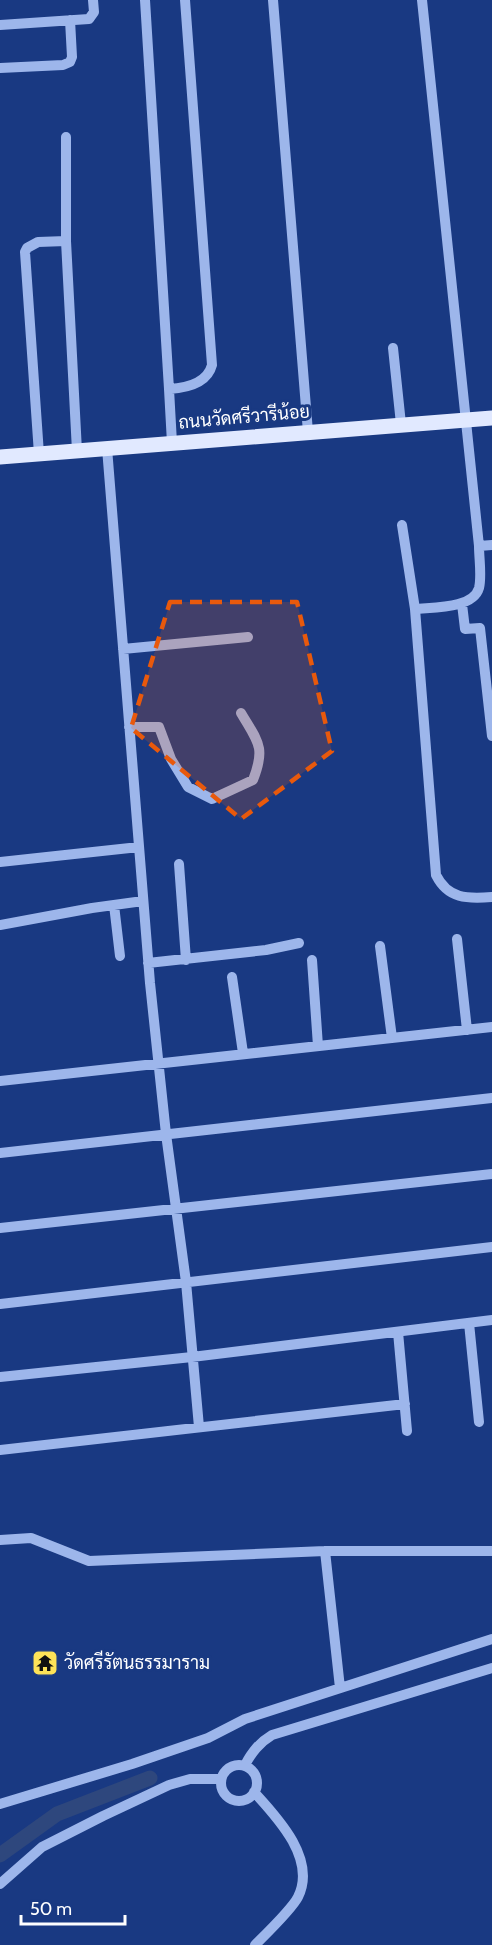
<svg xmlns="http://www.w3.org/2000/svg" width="492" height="1945" font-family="Cabin,Sarabun,sans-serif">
  <rect width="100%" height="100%" fill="#193982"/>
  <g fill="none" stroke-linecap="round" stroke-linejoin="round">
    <path stroke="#2e477d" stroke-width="15" d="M0 1855 57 1814 150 1778"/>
    <path stroke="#9db6eb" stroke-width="10" d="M145 0 169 389C186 388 207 384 212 365L185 0
      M273 0 308 432
      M0 25 89 19 94 12 93 0
      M0 68 63 65 70 62 72 57 70 20
      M66 137V241L77 451
      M393 348 401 424
      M169 389 172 443
      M107 448 150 983 166 1134 186 1282 199 1427
      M39 454 25 252 27 248 38 242 66 241
      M402 525 415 609 436 875C448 899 467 899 492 897
      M479 546 492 545
      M462 604 465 629 480 628 492 736
      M415 609C433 607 473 609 479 588 482 576 479 559 479 546L422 0
      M123 649 248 637
      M129 727H159L171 759 188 787 212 799 253 780C266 747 258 742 241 713
      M0 862 139 847
      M179 864 186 960
      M114 905 120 956
      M0 925 92 908 143 901
      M457 939 467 1030
      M380 946 392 1038
      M312 960 318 1046
      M148 963 266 950 299 943
      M232 977 243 1053
      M0 1081 492 1027
      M0 1153 492 1098
      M0 1228 492 1174
      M0 1304 492 1247
      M469 1323 479 1422
      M398 1332 407 1431
      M0 1377 192 1357 492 1320
      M0 1450 405 1404
      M0 1540 31 1538 89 1561 325 1551H492
      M325 1551 340 1688
      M221 1783a18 18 0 1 1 36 0a18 18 0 1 1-36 0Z
      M245 1765C252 1752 259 1743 272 1735L492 1668
      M254 1792C277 1817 317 1859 298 1897 292 1909 265 1935 255 1945
      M0 1804 132 1764 208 1738 245 1719 492 1639
      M0 1884 42 1847 103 1816 169 1785 190 1779H221"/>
    <path stroke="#e1e9ff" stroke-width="15" d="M0 457 492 418"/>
  </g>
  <path fill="#e8590c" fill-opacity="0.2" stroke="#e8590c" stroke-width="4.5" stroke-dasharray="12 8" stroke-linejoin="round" d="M170 602H297L332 751 241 819 131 728Z"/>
  <defs>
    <g id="temple-square" transform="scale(1.35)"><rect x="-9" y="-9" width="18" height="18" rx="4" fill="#fee358" stroke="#193982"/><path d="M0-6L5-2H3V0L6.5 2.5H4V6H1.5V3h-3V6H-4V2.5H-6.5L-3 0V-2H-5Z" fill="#111"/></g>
  </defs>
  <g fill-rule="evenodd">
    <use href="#temple-square" x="45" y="1663"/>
  </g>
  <g text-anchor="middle" stroke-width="6" stroke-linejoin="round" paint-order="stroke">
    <g font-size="18" fill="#fff" stroke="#193982">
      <text transform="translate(244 417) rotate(-5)" y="6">ถนนวัดศรีวารีน้อย</text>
    </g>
    <g font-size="18" fill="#fff" stroke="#193982" text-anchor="start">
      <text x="64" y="1669">วัดศรีรัตนธรรมาราม</text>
    </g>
  </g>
  <path d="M21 1915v9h104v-9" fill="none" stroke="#ffffff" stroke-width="3"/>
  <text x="30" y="1915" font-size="18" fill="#ffffff" stroke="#193982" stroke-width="4.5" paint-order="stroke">50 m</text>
</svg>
